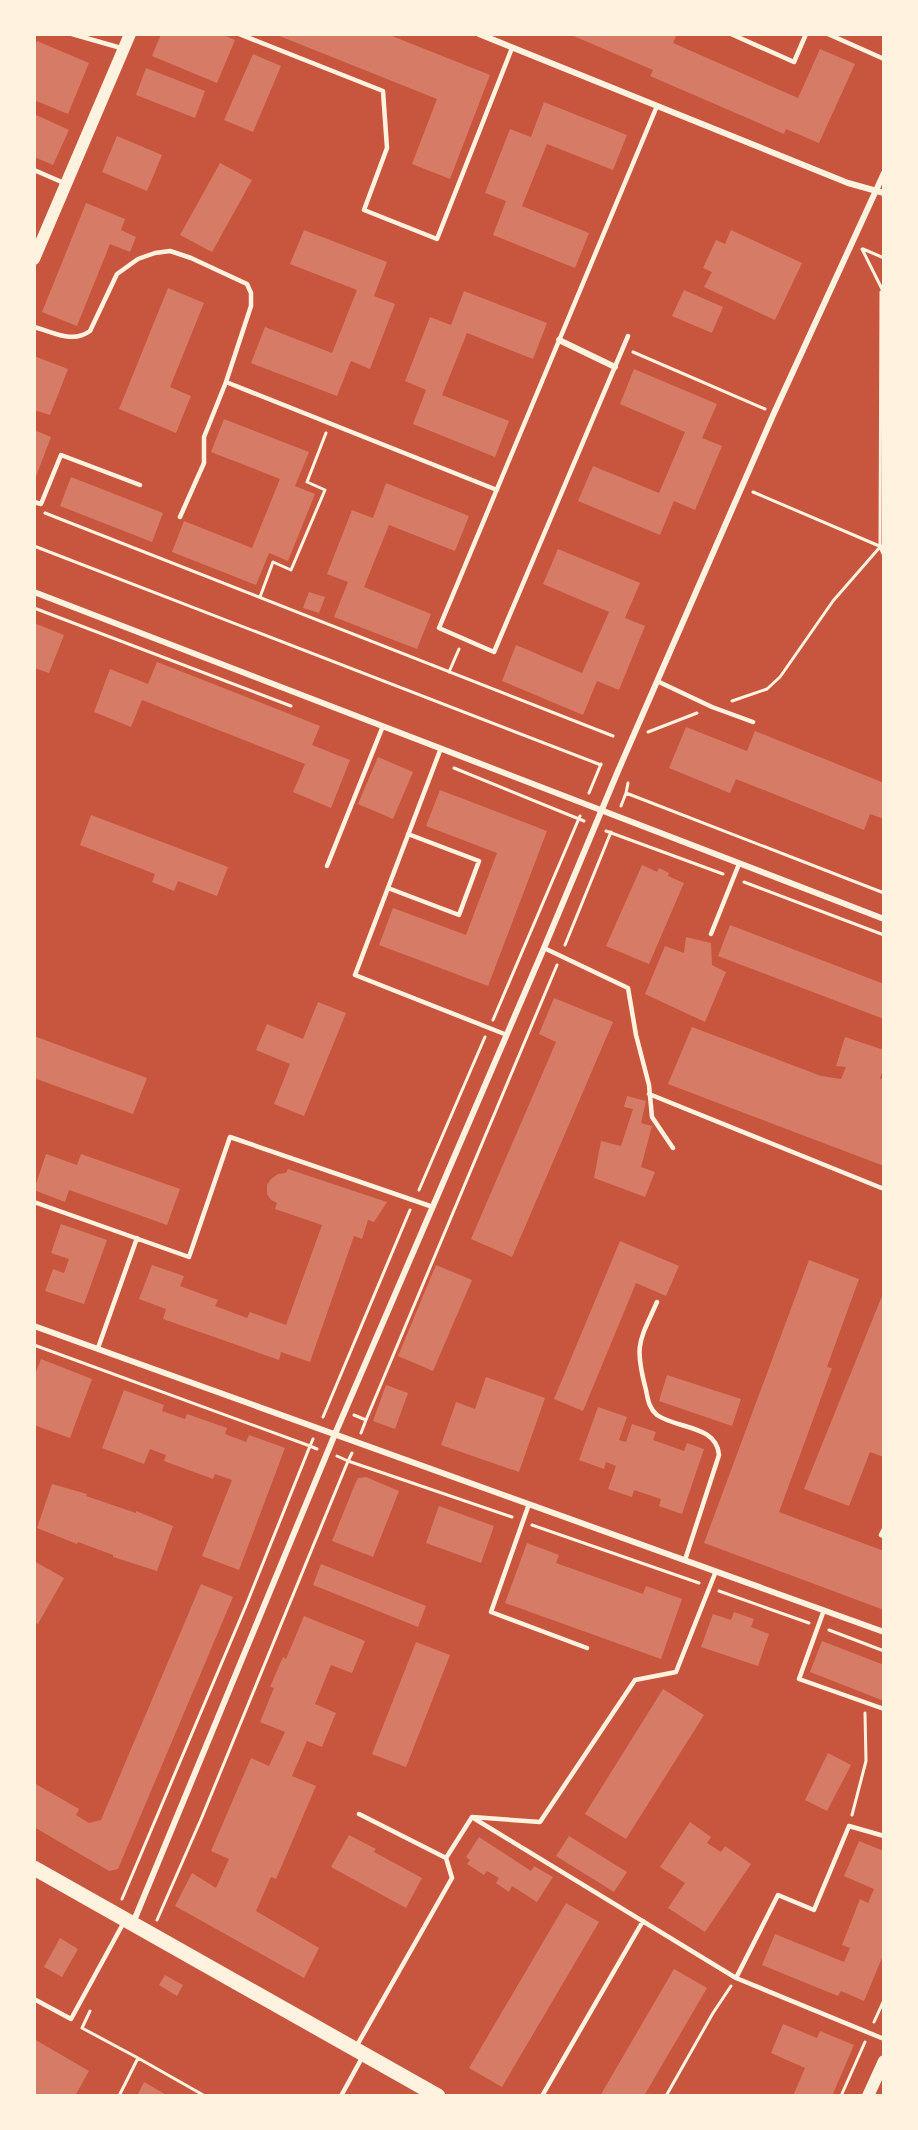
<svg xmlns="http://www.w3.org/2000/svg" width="918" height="2130" font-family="'PT Sans',sans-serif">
  <rect width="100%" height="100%" fill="#c8553d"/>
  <path fill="#d67c66" d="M161 34H221L235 40 217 83 152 56Z
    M387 34 490 75 450 179 412 164 437 99 277 35Z
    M569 34H677L673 43 798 98 820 49 855 64 819 143 786 129 784 134 650 76 653 70Z
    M37 41 89 63 68 114 34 100V47Z
    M253 54 281 66 253 132 224 120Z
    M146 68 205 91 195 118 136 95Z
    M544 102 627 135 613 170 547 144 522 206 589 233 575 268 493 235 506 201 485 193 510 129 531 137Z
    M34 114 69 130 53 165 34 157Z
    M117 136 162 155 147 191 102 172Z
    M220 163 252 180 212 252 180 235Z
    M86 203 125 219 121 230 136 237 130 252 110 244 77 326 42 312Z
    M304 230 387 262 374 296 395 304 370 369 351 361 337 396 251 363 265 327 332 353 357 290 290 264Z
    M731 230 802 263 775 320 704 287 712 272 703 268 716 240 725 244Z
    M168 288 204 303 170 387 191 396 176 433 119 409Z
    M684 290 723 307 712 333 672 316Z
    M464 291 547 323 533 359 467 333 442 395 509 421 495 457 413 424 426 390 405 381 430 317 451 325Z
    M34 356 68 369 50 415 34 410Z
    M634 369 717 404 702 438 722 446 695 510 674 501 660 535 578 501 593 466 659 493 685 432 620 404Z
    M224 419 309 452 295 486 315 494 288 561 269 553 256 585 172 552 184 521 252 548 280 479 211 452Z
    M34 430 51 437 35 479H34Z
    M71 477 163 513 152 542 60 506Z
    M386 483 469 516 455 551 389 525 364 587 431 614 417 649 334 617 348 582 327 574 352 510 373 518Z
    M558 549 640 583 625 618 645 626 619 690 597 681 583 715 502 681 516 645 582 673 609 612 543 584Z
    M309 592 325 597 319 613 303 608Z
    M34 623 64 635 49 673 34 668Z
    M157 662 320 726 312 745 350 760 331 808 293 792 305 764 142 700 131 727 94 712 110 669 148 684Z
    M686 727 747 751 755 731 884 783V819L870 814 864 830 736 779 730 793 669 768Z
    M378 757 413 772 393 819 358 804Z
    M440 790 547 831 488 986 379 945 393 908 466 935 497 853 426 826Z
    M91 815 228 867 217 896 178 881 174 891 152 882 155 874 80 845Z
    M642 865 657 872 659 868 669 873 668 876 684 883 649 964 606 946Z
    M730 925 884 984V1019L718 956Z
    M686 937 711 943 712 965 726 972 705 1022 645 994 665 946 684 953Z
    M554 998 613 1022 512 1257 471 1239 556 1042 539 1034Z
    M318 1002 346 1013 304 1116 274 1104 290 1064 256 1050 267 1024 303 1039Z
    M692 1027 821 1076 841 1079 846 1067 836 1066 845 1037 884 1050V1067L880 1078 884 1080V1166L668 1084Z
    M34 1036 147 1078 133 1114 34 1078Z
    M627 1096 646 1101 641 1123 652 1126 641 1167 655 1172 645 1197 594 1178 601 1141 621 1146 633 1109 624 1107Z
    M46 1154 77 1165 81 1154 180 1189 167 1225 69 1190 65 1202 34 1190Z
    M288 1169 387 1202 374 1222 368 1220 362 1239 354 1236 310 1362 281 1352 279 1360 163 1319 166 1309 139 1299 152 1265 184 1276 180 1286 218 1300 215 1306 247 1318 250 1312 286 1325 322 1225 275 1209 277 1203 271 1200 267 1194V1185L271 1179 278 1174 286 1173Z
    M61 1224 107 1240 84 1304 45 1291 53 1269 64 1273 69 1259 51 1253Z
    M620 1241 679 1266 666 1296 636 1283 583 1411 554 1399Z
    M809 1260 859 1279 827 1367 832 1368 779 1512 884 1551V1610L704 1543Z
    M436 1265 472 1280 433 1371 398 1356Z
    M884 1291V1457L870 1452 849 1506 804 1489Z
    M41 1359 92 1379 70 1438 34 1425V1377Z
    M667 1375 741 1399 732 1426 659 1401Z
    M486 1377 545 1398 519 1472 441 1445 456 1402 475 1409Z
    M386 1385 408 1393 395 1429 373 1421Z
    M124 1390 164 1405 162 1411 185 1419 187 1414 227 1428 225 1434 246 1442 249 1435 285 1448 239 1570 202 1556 232 1480 215 1474 213 1479 164 1461 166 1455 150 1449 144 1464 102 1448Z
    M598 1407 627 1417 619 1440 626 1442 632 1424 656 1432 653 1440 684 1451 687 1443 704 1449 682 1514 659 1506 661 1499 634 1490 632 1497 608 1489 616 1466 606 1462 604 1469 579 1460Z
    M366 1477 399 1491 373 1557 332 1541 355 1484 358 1478Z
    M52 1484 87 1494 86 1496 136 1513V1511L173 1526 157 1571 113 1557V1555L78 1542 77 1544 37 1528Z
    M439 1506 494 1526 481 1563 426 1543Z
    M527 1543 559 1555 556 1563 643 1594 646 1586 682 1599 661 1659 505 1603Z
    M34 1561 64 1578 38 1624 34 1622Z
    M321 1564 426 1606 418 1627 313 1585Z
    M201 1584 233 1597 118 1869 109 1871 34 1827V1783L79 1809 76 1815 89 1823 101 1820Z
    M734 1612 754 1619 751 1627 769 1634 758 1666 701 1647 713 1614 731 1620Z
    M304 1616 365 1641 352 1673 331 1665 315 1704 336 1713 322 1747 307 1741 292 1776 316 1786 276 1879 271 1877 256 1911 319 1948 304 1978 175 1906 192 1873 216 1888 229 1859 211 1851 251 1758 269 1766 285 1732 260 1722 274 1688 270 1687 283 1657 286 1659Z
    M822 1641 884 1665V1701L810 1672Z
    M416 1642 450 1655 406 1767 372 1754Z
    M663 1689 704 1715 626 1839 585 1814Z
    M828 1753 851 1765 827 1811 805 1800Z
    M690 1822 711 1837 707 1843 721 1852 725 1846 751 1864 705 1932 668 1908 685 1883 660 1867Z
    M349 1835 376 1849 374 1852 422 1878 406 1908 331 1867Z
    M569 1836 627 1872 614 1892 556 1856Z
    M479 1837 531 1871 534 1866 553 1877 537 1902 512 1886 509 1892 496 1883 499 1878 487 1871 484 1875 467 1864 470 1860 466 1857Z
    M859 1841 884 1851V1953L864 2001 841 1991 838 1996 762 1965 775 1934 844 1962 850 1948 842 1945 860 1899 868 1903 874 1889 844 1876Z
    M566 1903 599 1922 502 2087 469 2068Z
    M60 1938 78 1949 62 1977 44 1967Z
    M674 1969 707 1988 644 2096H600Z
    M165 1975 183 1985 177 1996 159 1985Z
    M783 2024 817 2038 820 2031 854 2045 832 2096H793L805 2068 771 2053Z
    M34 2039 89 2071 75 2096H34Z
    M144 2082 168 2096H137Z"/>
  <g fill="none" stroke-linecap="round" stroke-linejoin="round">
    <path stroke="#fff3e0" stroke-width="3" d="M862 249 884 293
      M863 249 884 258
      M881 292 880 547 884 556
      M633 352 765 409
      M753 492 884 548
      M45 513 613 736
      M34 546 601 765
      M260 597 273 562 291 570 325 490 307 482 326 433
      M34 608 291 706
      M449 672 459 649
      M732 701 767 689 780 677 833 601 880 547 884 545
      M648 732 697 713
      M454 768 584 821
      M628 783 626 793 884 893
      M589 793 601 764
      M621 806 626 793
      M606 831 723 874
      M744 882 884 935
      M565 945 611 832
      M493 1020 580 816
      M419 1190 485 1037
      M34 1345 310 1446 247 1603 122 1899
      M354 1415 366 1420 361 1433
      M323 1417 410 1210
      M366 1420 557 965
      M313 1439 310 1446 317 1449
      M337 1456 348 1461 352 1453
      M532 1525 699 1583
      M719 1591 809 1623
      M829 1630 884 1651
      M852 1815 866 1761 865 1713
      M157 1920 202 1817 348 1461 512 1517
      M90 2011 82 2028 138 2058
      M874 2022 884 2000
      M119 2096 138 2058 205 2096
      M666 2096 713 2013 731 1986
      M841 2096 865 2042"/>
    <path stroke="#fff3e0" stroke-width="4.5" d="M72 34 121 48
      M239 34 383 91 387 148 364 210 437 239 512 48
      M731 34 794 62 806 34
      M828 34 884 59
      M34 170 64 183
      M34 327C54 332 72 344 90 331L117 274 138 259 155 253 170 251 191 258 247 284 251 293V306L226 382 497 490
      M628 336 494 652 439 628 657 106
      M34 502 41 504 61 455 140 485
      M180 517 204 463V437L226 382
      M657 681 712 707 753 722
      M441 748 355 975 507 1035
      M327 866 383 726
      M388 888 459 915 479 861 408 834
      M711 934 739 864
      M544 948 628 988 636 1035 649 1085 652 1117 673 1148
      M649 1094 884 1189
      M34 1202 189 1257 230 1137 433 1207
      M657 1302C639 1342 634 1345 646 1390 648 1400 649 1408 657 1415 677 1429 717 1425 719 1455L685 1560
      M98 1348 137 1238
      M529 1504 491 1612 587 1648
      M884 1529 881 1535 884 1536
      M824 1610 799 1679 884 1709
      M359 1814 446 1858
      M475 1819 736 1978
      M884 1836 849 1826 814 1910 778 1895 736 1978 884 2039
      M34 1999 71 2019 124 1922
      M356 2047 452 1878 446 1858 472 1817 540 1822 635 1680 676 1672 716 1571
      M341 2096 363 2056
      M542 2096 643 1921"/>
    <path stroke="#fff3e0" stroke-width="6" d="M479 34 848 183 884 193
      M559 340 615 367
      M34 592 884 919
      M34 1326 884 1632
      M133 1923 335 1434 544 948 618 771 774 413 884 173"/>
    <path stroke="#fff3e0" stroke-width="12" d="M34 259 130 34
      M868 2096 884 2061"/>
    <path stroke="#fff3e0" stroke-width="15" d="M34 1868 438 2096"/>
  </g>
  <rect width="918" height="2130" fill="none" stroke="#fff3e0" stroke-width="72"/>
</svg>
